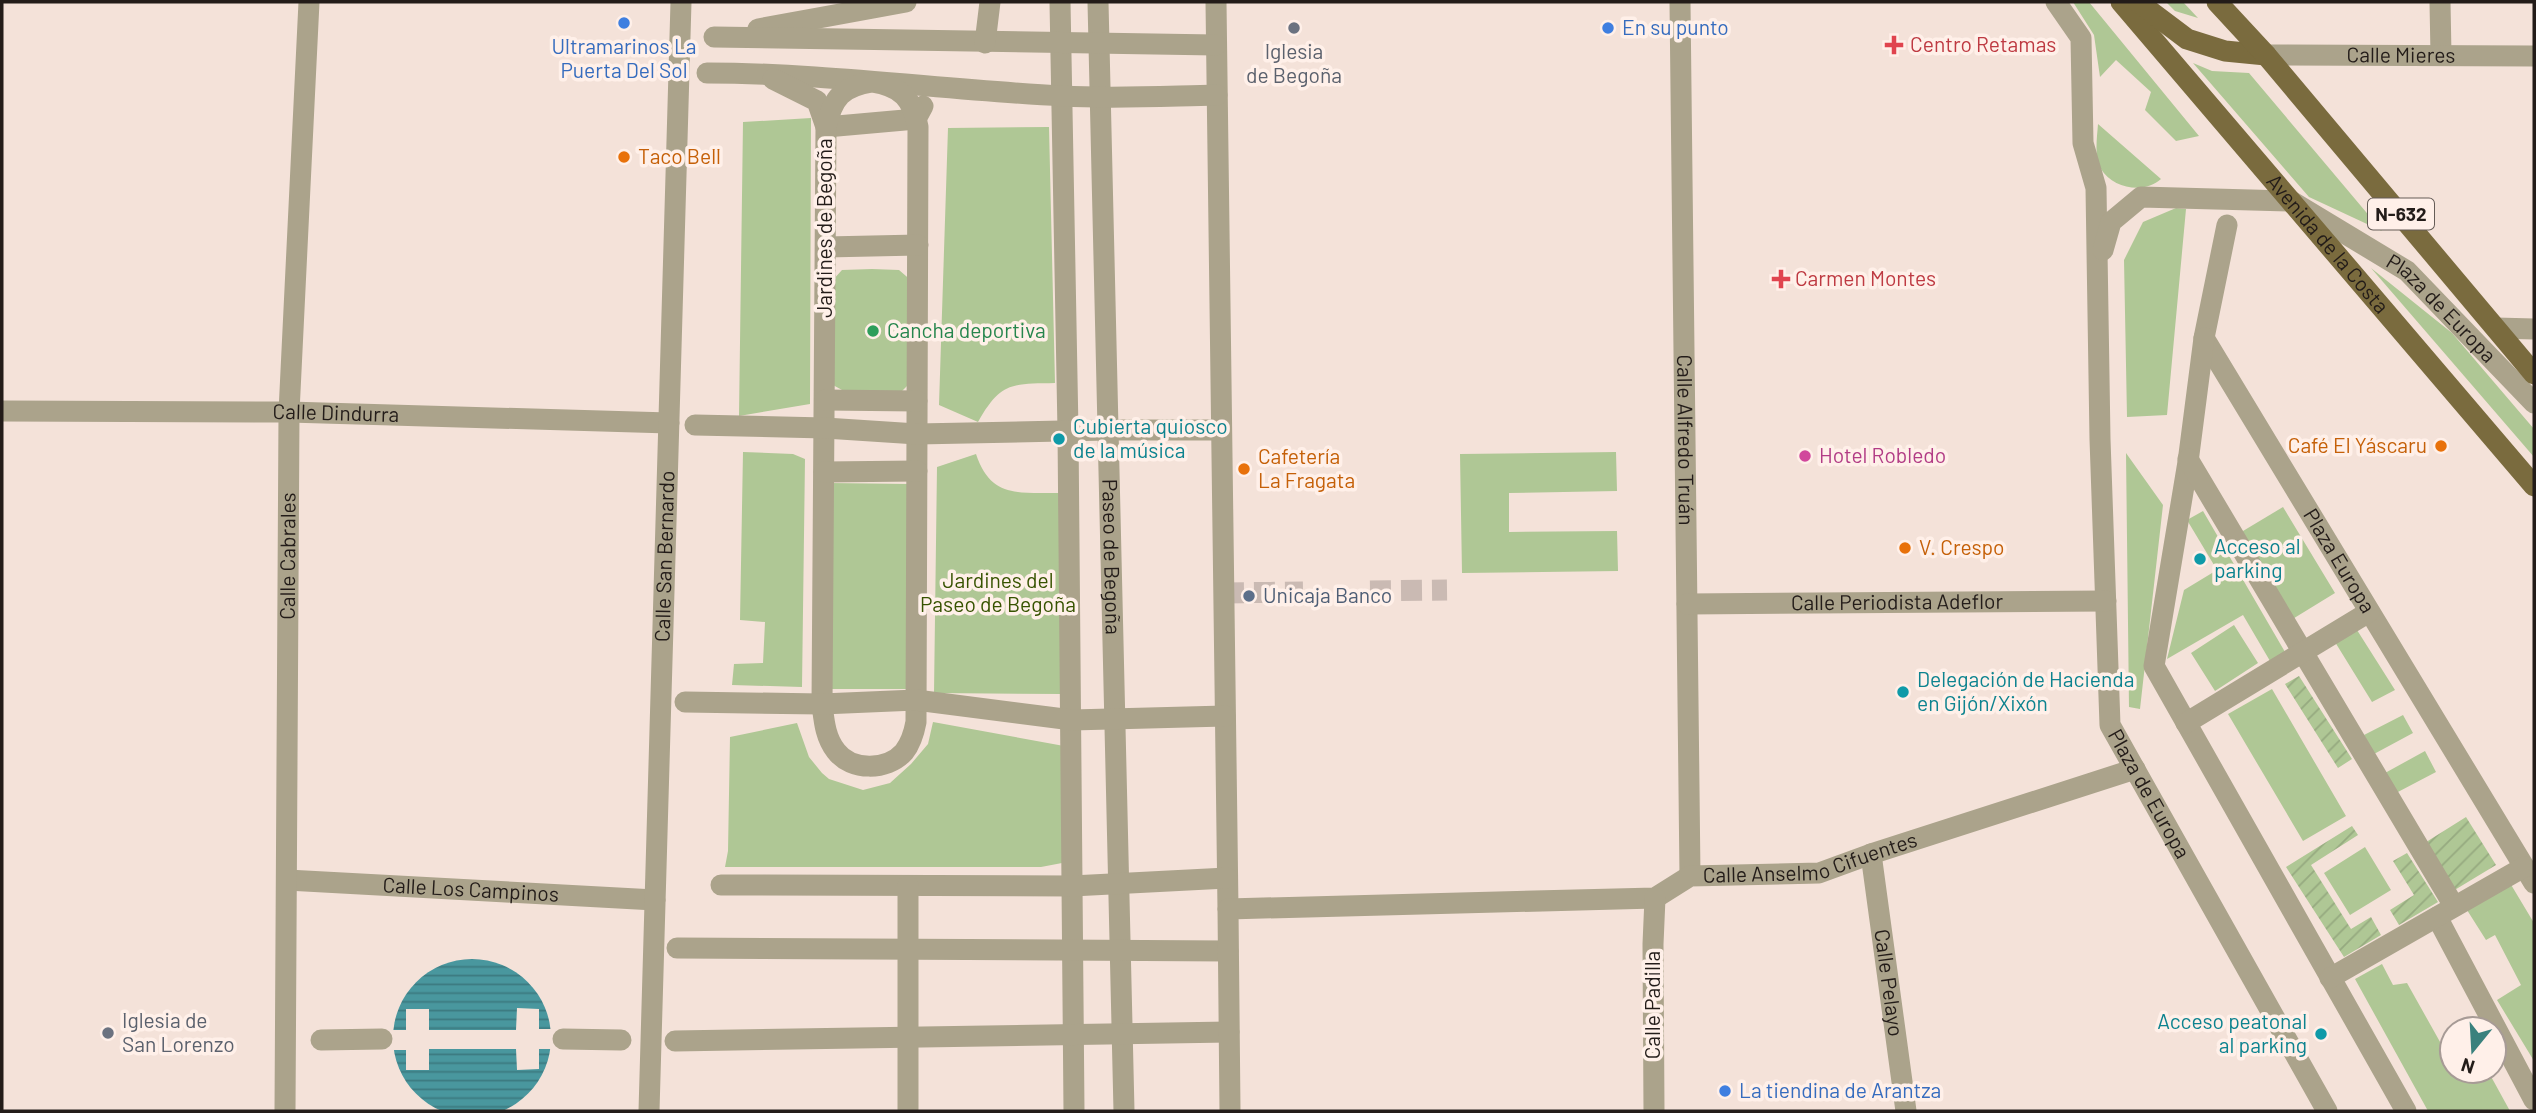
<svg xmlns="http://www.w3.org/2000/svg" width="2536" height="1113" font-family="Barlow,sans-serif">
  <defs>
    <pattern id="garden-furrows" width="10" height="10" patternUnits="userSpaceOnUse" patternTransform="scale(1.75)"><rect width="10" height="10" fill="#afc795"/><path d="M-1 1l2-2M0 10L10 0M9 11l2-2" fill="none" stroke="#96aa80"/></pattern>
    <pattern id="water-rules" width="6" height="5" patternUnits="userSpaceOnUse" patternTransform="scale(1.75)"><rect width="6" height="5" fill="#49979e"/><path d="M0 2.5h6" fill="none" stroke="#3c7a80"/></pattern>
  </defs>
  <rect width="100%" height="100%" fill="#f4e2d9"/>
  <path fill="#afc795" d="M2073 2H2089L2199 136 2176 141 2145 110 2151 92 2116 60 2100 77 2094 35Z
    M2166 2H2183L2198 18 2175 11Z
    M2193 63 2212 71 2249 73 2382 231 2309 197Z
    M811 118 810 404 739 416 743 122Z
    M2098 124 2161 179C2145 194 2113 189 2101 169 2094 157 2097 138 2098 124Z
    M1049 127 1055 383C1013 384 1001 381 978 422L939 405 948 128Z
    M2176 208 2186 209 2167 415 2127 417 2124 260 2143 222Z
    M2371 268 2452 333 2534 429V457Z
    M872 269 899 270 913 282 912 381 899 394 851 395 833 385 832 281 842 270Z
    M743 452 793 454 805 459 802 687 732 685 734 664 763 663 765 622 740 620Z
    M1616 452 1617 491 1509 493V532L1617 531 1618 571 1462 573 1460 454Z
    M2126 453 2163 505 2140 709 2129 707Z
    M976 454C991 499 1019 492 1059 493L1062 694 934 693 937 467Z
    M829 483 909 484 908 689H824Z
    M2283 507 2335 593 2291 620 2238 534Z
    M2203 511 2285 652 2270 661 2243 615 2167 659 2184 590 2217 570 2187 520Z
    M2234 625 2258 663 2215 691 2191 653Z
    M2357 630 2395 690 2372 702 2335 642Z
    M2272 689 2346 816 2303 841 2228 714Z
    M2403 715 2413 733 2374 754 2364 735Z
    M933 722 1064 746 1062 863 1041 867H725L728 851 730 737 797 723 809 757 822 773 829 779 863 790 890 783 911 764 928 744Z
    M2425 751 2436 772 2396 793 2385 773Z
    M2365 847 2391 890 2350 915 2324 873Z
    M2510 883 2534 923V1061L2497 1000 2521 985 2495 935 2486 940 2467 910Z
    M2382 964 2393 985 2407 983 2444 1049 2452 1046V1071H2488L2510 1111H2428L2355 979Z"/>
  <path fill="url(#garden-furrows)" d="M2299 676 2352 759 2338 768 2285 684Z
    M2466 817 2496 865 2453 891 2423 844Z
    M2352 826 2358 835 2311 865 2351 929 2371 917 2381 935 2344 957 2286 867Z
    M2407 853 2438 902 2399 925 2390 910 2414 895 2393 861Z"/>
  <path fill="url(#water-rules)" d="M393 1038a79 79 0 1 1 158 0a79 79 0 1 1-158 0Z"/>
  <path fill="#f4e2d9" d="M517 1008 539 1009V1029H554V1049H539V1069L517 1070 516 1049H429V1070H406V1050H390V1030H406V1009H429V1030H516Z"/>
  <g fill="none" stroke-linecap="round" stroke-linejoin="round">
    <path stroke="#cabab3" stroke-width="21" stroke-dasharray="21 10" stroke-linecap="butt" d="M1370 591 1447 590
      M1223 593 1303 592"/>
    <g stroke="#aba38b" stroke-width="21">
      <path d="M1060 2 1068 431 1074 1111"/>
      <path id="s1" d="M1098 2 1124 1111"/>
      <path d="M1216 2 1228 909"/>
      <path d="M758 29 906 2"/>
      <path d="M714 37C882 41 1049 42 1216 45"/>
      <path d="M985 43 990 2"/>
      <path d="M707 73C826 73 944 90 1063 96 1114 99 1166 96 1217 95"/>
      <path d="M773 79 817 101 826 127 916 119 923 106"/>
      <path d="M872 82C902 87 912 98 918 127L916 722C914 733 911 743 904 752 887 771 851 771 836 751 825 737 824 720 822 704L826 127C833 97 842 87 872 82Z"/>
      <path id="s2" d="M2227 225 2204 338 2534 883"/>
      <path d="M826 247 918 245"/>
      <path d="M2204 338 2188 462 2154 666 2406 1111"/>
      <path d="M825 400 917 401"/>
      <path d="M695 425 825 428 917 434 1108 430H1221"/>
      <path d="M2188 459 2454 906"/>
      <path d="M824 472 917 471"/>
      <path d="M685 702 822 704 916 700 1072 720 1225 716"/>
      <path d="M2186 723 2369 612"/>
      <path d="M721 885 1072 886 1227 878"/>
      <path d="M2437 917 2534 1100"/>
      <path d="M677 948 1228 951"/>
      <path d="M2330 978 2524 867"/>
      <path d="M563 1039 621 1040"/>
      <path d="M321 1040 382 1039"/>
      <path d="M675 1041 1229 1032"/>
      <path d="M908 1111V886"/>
    </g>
    <g stroke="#aba38b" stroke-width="21">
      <path id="s3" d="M1680 2 1690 876"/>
      <path id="s4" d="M2056 2 2081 38 2083 143 2096 188 2100 439 2110 725 2327 1111"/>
      <path d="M2440 2 2441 55"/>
      <path id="s5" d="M2266 55 2534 56"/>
      <path id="s6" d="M2103 250 2111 222 2141 197 2291 201 2407 271 2534 403"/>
      <path d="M2496 328 2534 329"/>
      <path id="s7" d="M2 411 289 412 669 423"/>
      <path id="s8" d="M1687 604 2106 601"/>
      <path id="s9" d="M1871 854 1906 1111"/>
      <path id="s10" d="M287 880 655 900"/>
      <path id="s11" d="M1230 1111 1228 909 1655 898 1690 876 1819 873 1871 854 2135 769"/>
      <path d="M1654 1111 1653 944 1655 898"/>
    </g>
    <g stroke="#aba38b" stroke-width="21">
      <path id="s12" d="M285 1111 289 412 309 2"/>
      <path id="s13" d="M649 1111 681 2"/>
    </g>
    <g stroke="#7a6b3e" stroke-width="21">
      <path id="s14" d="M2121 2 2534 486"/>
      <path d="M2138 2 2187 39 2225 51 2266 55"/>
      <path d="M2217 2 2266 55 2534 374"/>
    </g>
  </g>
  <g fill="#3f7fe0" stroke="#fff0e9" stroke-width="2.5">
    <circle cx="624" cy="23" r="7"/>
    <circle cx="1608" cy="28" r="7"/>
    <circle cx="1725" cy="1091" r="7"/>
  </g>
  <g fill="#6b7280" stroke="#fff0e9" stroke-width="2.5">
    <circle cx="1294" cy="28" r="7"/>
    <circle cx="108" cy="1033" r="7"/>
  </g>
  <g fill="#e0444e" stroke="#fff0e9" stroke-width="2.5">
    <path d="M1890.5 34.5h7v7h7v7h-7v7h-7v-7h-7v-7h7z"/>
    <path d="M1777.5 268.5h7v7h7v7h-7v7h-7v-7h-7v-7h7z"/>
  </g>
  <g fill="#e8710a" stroke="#fff0e9" stroke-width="2.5">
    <circle cx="624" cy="157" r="7"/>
    <circle cx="2441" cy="446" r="7"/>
    <circle cx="1244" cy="469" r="7"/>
    <circle cx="1905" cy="548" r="7"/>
  </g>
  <circle fill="#2e9e5b" stroke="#fff0e9" stroke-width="2.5" cx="873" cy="331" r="7"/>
  <g fill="#0f9aa8" stroke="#fff0e9" stroke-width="2.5">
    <circle cx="1059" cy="439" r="7"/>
    <circle cx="2200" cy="559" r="7"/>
    <circle cx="1903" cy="692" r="7"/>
    <circle cx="2321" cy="1034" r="7"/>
  </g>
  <circle fill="#d1479c" stroke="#fff0e9" stroke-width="2.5" cx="1805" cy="456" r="7"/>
  <circle fill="#5c6f8a" stroke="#fff0e9" stroke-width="2.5" cx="1249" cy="596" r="7"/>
  <g text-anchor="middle" stroke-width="7" stroke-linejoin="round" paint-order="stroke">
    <rect fill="#fff0e9" stroke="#655c57" stroke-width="2" x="2368" y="198.5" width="66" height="31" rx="5"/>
    <g font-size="19" font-weight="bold" fill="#231c19">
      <text x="2401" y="221">N-632</text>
    </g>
    <g font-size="21" fill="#366cbe" stroke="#fff0e9" text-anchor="start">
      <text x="1622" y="35">En su punto</text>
      <text x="624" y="54" text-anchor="middle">Ultramarinos La<tspan x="624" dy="24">Puerta Del Sol</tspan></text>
      <text x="1739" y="1098">La tiendina de Arantza</text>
    </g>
    <g font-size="21" fill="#be3a42" stroke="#fff0e9" text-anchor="start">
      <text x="1910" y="52">Centro Retamas</text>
      <text x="1795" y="286">Carmen Montes</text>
    </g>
    <g font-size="21" fill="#5b616d" stroke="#fff0e9">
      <text x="1294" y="59">Iglesia<tspan x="1294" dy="24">de Begoña</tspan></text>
      <text x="122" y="1028" text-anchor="start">Iglesia de<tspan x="122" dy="24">San Lorenzo</tspan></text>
    </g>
    <g font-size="21" fill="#231c19" stroke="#fff0e9">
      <text dy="7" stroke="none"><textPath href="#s5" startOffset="135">Calle Mieres</textPath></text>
      <text transform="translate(825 228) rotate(-90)" y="7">Jardines de Begoña</text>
      <text dy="7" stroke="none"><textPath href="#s14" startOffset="318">Avenida de la Costa</textPath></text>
      <text dy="7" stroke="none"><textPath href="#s6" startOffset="404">Plaza de Europa</textPath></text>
      <text dy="7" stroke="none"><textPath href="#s7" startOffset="334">Calle Dindurra</textPath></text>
      <text dy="7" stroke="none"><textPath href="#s3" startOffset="438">Calle Alfredo Truán</textPath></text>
      <text dy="7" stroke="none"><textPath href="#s12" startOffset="555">Calle Cabrales</textPath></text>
      <text dy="7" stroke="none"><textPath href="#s13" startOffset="555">Calle San Bernardo</textPath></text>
      <text dy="7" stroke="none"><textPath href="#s1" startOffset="555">Paseo de Begoña</textPath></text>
      <text dy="7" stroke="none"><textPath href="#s2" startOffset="376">Plaza Europa</textPath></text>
      <text dy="7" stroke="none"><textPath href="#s8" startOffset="210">Calle Periodista Adeflor</textPath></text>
      <text dy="7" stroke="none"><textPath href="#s4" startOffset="812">Plaza de Europa</textPath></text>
      <text dy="7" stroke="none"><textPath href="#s11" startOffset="793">Calle Anselmo Cifuentes</textPath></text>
      <text dy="7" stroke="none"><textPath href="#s10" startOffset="184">Calle Los Campinos</textPath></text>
      <text dy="7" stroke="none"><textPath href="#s9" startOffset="130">Calle Pelayo</textPath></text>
      <text transform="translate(1653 1005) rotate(-90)" y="7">Calle Padilla</text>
    </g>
    <g font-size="21" fill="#c56008" stroke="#fff0e9" text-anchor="start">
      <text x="638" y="164">Taco Bell</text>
      <text x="2427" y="453" text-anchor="end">Café El Yáscaru</text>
      <text x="1258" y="464">Cafetería<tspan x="1258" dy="24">La Fragata</tspan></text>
      <text x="1919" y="555">V. Crespo</text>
    </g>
    <g font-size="21" fill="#27864d" stroke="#fff0e9" text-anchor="start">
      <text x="887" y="338">Cancha deportiva</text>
    </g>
    <g font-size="21" fill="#0d838f" stroke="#fff0e9" text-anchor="start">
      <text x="1073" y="434">Cubierta quiosco<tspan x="1073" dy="24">de la música</tspan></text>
      <text x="2214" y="554">Acceso al<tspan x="2214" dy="24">parking</tspan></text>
      <text x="1917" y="687">Delegación de Hacienda<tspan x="1917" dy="24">en Gijón/Xixón</tspan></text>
      <text x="2307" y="1029" text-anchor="end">Acceso peatonal<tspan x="2307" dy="24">al parking</tspan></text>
    </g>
    <g font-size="21" fill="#b23c85" stroke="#fff0e9" text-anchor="start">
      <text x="1819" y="463">Hotel Robledo</text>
    </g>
    <g font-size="21" fill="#375300" stroke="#fff0e9">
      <text x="998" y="588">Jardines del<tspan x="998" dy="24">Paseo de Begoña</tspan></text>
    </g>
    <g font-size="21" fill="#4e5e75" stroke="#fff0e9" text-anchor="start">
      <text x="1263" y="603">Unicaja Banco</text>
    </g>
  </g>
  <rect width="2536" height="1113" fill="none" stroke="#231c19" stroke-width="7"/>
  <g transform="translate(2473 1050) rotate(198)"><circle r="33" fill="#fff0e9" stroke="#a79b96" stroke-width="2"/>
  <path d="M0-5L12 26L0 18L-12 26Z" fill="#3a817d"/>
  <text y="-10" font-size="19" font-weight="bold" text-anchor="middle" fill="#231c19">N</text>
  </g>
</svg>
